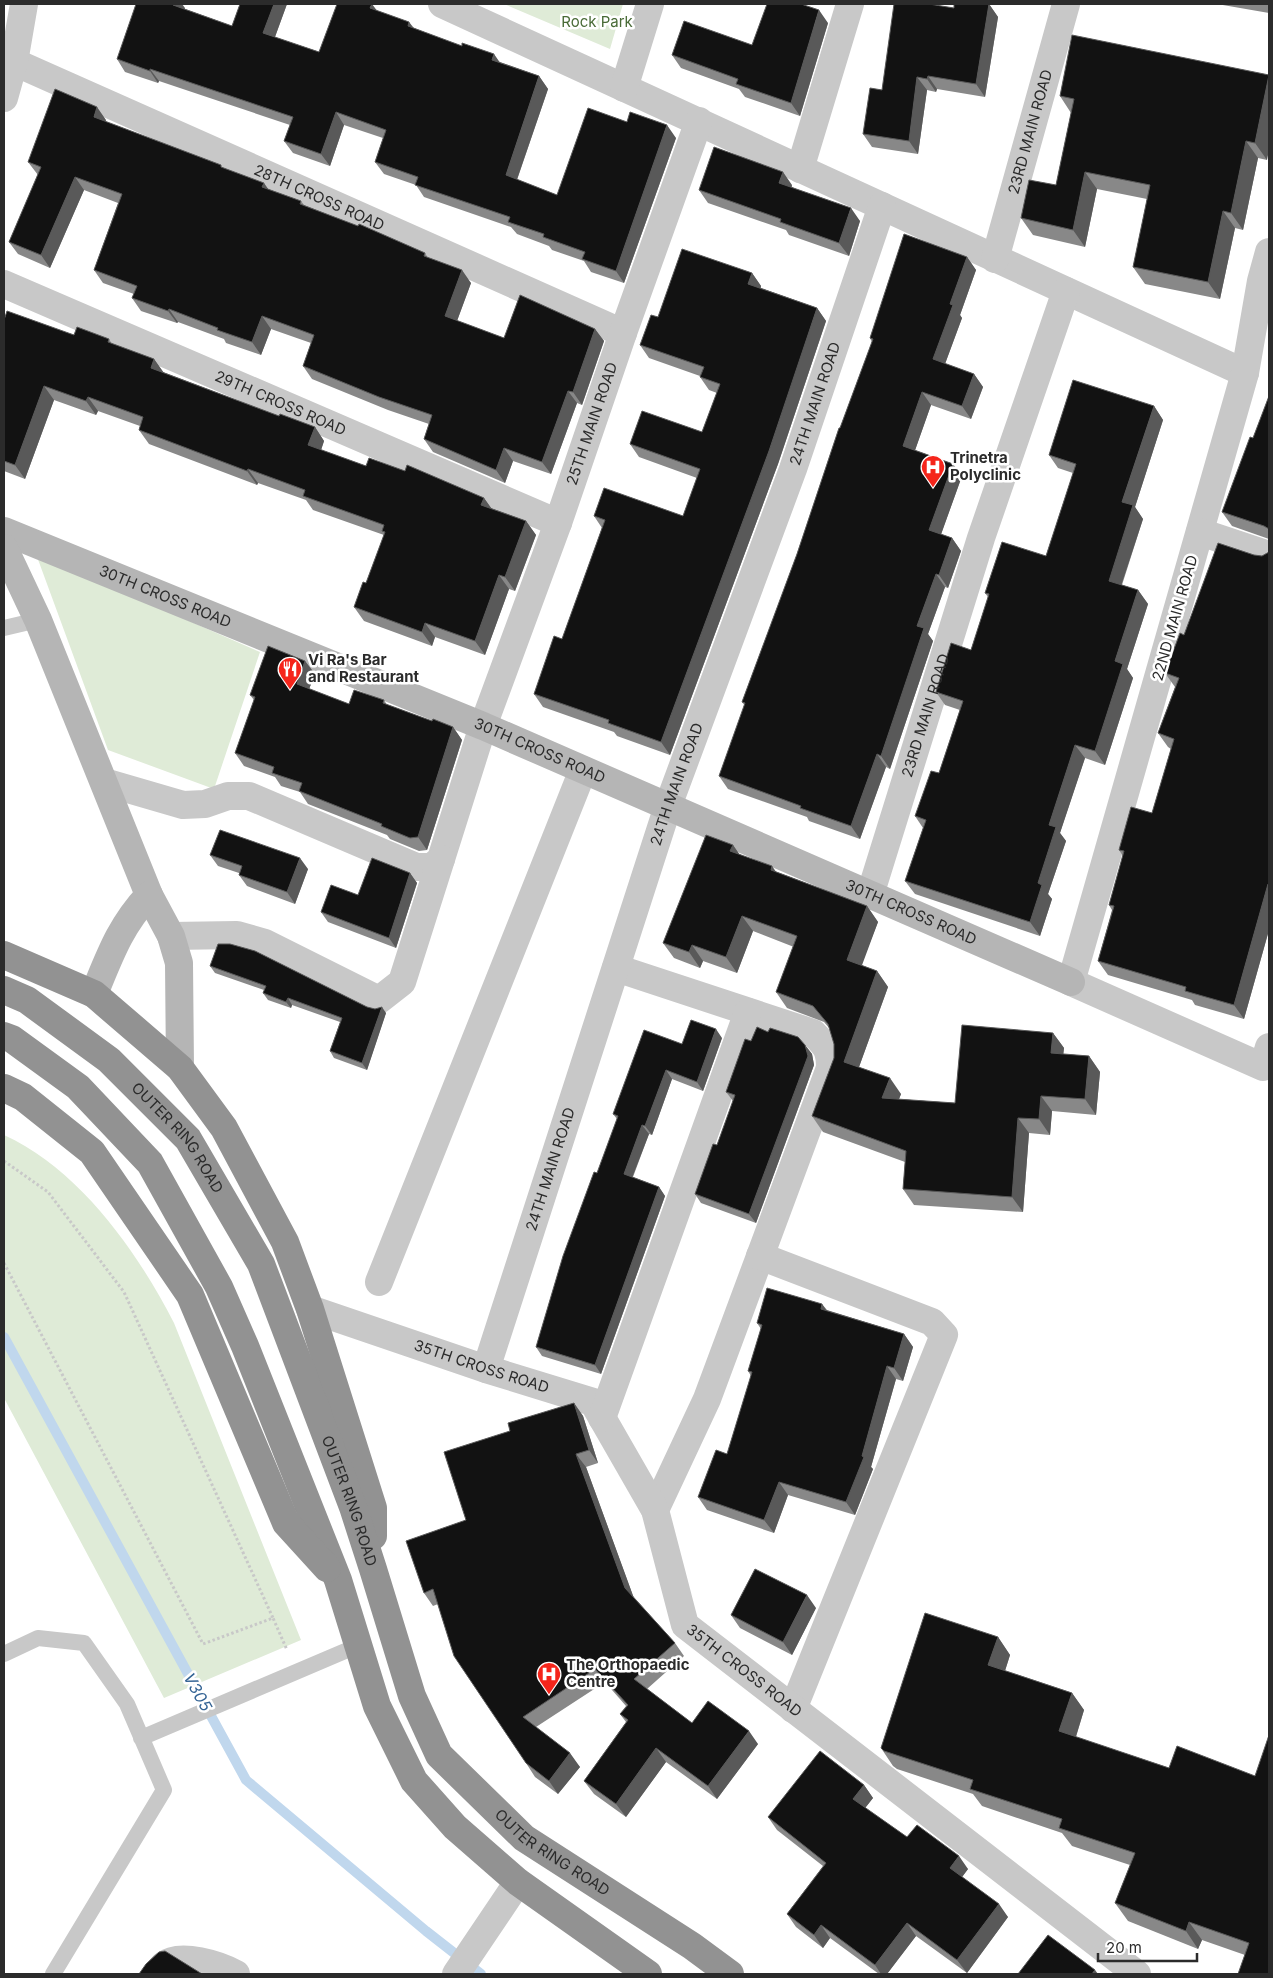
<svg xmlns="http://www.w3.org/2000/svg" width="1273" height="1978" font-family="Inter,sans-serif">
  <rect width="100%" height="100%" fill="#fff"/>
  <path fill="#dfebd7" d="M504 4H623L610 49Z
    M36 554 260 652 214 789 108 750Z
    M4 1135C80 1170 137 1251 174 1323L301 1640 164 1698 4 1398Z"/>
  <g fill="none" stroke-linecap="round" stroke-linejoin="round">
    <path stroke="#c0d7ed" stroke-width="10" d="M4 1337 246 1780 426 1931 481 1974"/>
    <path stroke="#c8c8c8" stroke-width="3" stroke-dasharray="2.5 2.5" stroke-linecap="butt" d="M4 1161 48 1192 124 1292 273 1618
      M4 1263 203 1644 273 1618 287 1650"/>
    <path stroke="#c8c8c8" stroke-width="16" d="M4 628 38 620
      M4 1654 38 1638 84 1643 127 1704 164 1790 53 1974
      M141 1738 357 1646"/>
    <g stroke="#c8c8c8" stroke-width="28">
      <path d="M442 4 1245 373"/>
      <path id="s1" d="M14 62 623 333"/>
      <path d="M624 88 650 4"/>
      <path d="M4 98 14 62 24 4"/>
      <path d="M800 169 850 4"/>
      <path d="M1269 252 1261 281 1245 373 1071 982 1263 1067 1269 1047"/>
      <path id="s2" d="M995 259 1066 4"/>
      <path id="s3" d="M4 284 558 523"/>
      <path d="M1200 532 1269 555"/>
      <path id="s4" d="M104 782 183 805 205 804 228 796H249L416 867H432L441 859 483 726 558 523 623 333 699 121"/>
      <path id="s5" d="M870 895 981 538 1066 291"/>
      <path d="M171 936 237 935 265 943 379 1000 402 982 441 859"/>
      <path d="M616 968 813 1033C826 1046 830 1049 830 1068L707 1399 655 1510"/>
      <path d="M760 1256 932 1322 944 1335 793 1709"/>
      <path d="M379 1282 583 770"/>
      <path id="s6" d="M310 1309 486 1369 593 1402 655 1510 685 1625 1137 1974"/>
      <path id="s7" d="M486 1369 668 806 793 469 882 206"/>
      <path d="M602 1418 748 1012"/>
      <path d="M157 1974C159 1971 162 1967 164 1965 180 1952 220 1965 236 1974"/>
      <path d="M456 1974 518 1882"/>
    </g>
    <g stroke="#b5b5b5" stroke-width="28">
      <path id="s8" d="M4 531 483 726 1071 982"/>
      <path d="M4 548 38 620 149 895 171 936 179 963 180 1068"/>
      <path d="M94 994C110 955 120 926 149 895"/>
    </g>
    <g stroke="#929292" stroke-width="28">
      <path d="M4 955 94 994 180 1068 224 1128 285 1242 310 1309 373 1508V1536"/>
      <path id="s9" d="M4 990 27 1000 109 1060 188 1139 261 1264 353 1507 373 1569 412 1696 439 1755 524 1838 692 1946 730 1974"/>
      <path d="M4 1036 12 1039 78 1087 150 1163 219 1287 245 1346 338 1580 377 1706 414 1781 455 1827 518 1882 648 1974"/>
      <path d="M4 1088 23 1097 92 1152 190 1295 286 1523 327 1568"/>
    </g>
  </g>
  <path fill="#888" d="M240 4H287L275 37 319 52 377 11 409 22 414 28 500 62 539 76 548 89 517 180 557 195 627 122 676 138 624 283 591 272 584 261 552 250 549 246 517 234 511 227 424 197 416 185 384 174 375 162 383 138 344 125 330 166 293 153 284 141 290 125 159 81 158 83 125 72 117 59 185 8V9L232 26Z
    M989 4 998 17 985 97 937 89 936 92 927 90 918 154 872 147 863 134 882 90 954 8Z
    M1217 4H1269V13Z
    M828 23 800 116 745 97 739 89 681 68 672 55 752 45Z
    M1269 75 1267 160 1258 158 1243 230 1235 228 1220 299 1145 284 1133 267 1147 199 1097 189 1085 247 1033 235 1021 218 1056 185 1071 113 1060 96Z
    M106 120V122L224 168 268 189 301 201 304 205 425 253 428 258 471 283 457 321 504 338 595 329 604 341 582 405 577 403 551 474 513 461 505 483 433 452 424 439 429 424 388 410 312 379 303 366 311 343 271 329 261 355 226 343 224 339 178 322 177 323 141 311 132 298 134 294 103 283 94 270 118 203 84 190 50 268 18 254 9 242 38 175 28 162Z
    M792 185V187L860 221 849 256 789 235 786 230 708 203 699 190Z
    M967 257 976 270 960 315 962 318 945 364 974 374 983 387 971 419 931 405 915 450 953 464 962 476 941 534 952 538 961 551 948 588 945 587 928 634 933 641 890 769 886 767 860 839 809 821 807 817 728 789 719 776 745 706 742 702 797 554 840 428 872 342 870 338Z
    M752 273 761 286V288L817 308 826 321 778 464 670 755 617 736 614 732 543 707 534 694 562 639 602 528 594 516H683L697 478 639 457 630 444 702 432 717 393 709 390 700 377V376L649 358 640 345 658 317Z
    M4 320 74 335 109 339 112 344 154 359 163 372 279 416 315 427 324 441 321 450 366 466 405 471 484 498 491 508 526 521 536 535 515 591 509 589 485 655 435 637 432 646 364 621 354 607 366 583 384 535 313 510 306 500 258 483 257 485 149 444 139 430 140 426 98 411 96 415 54 400 25 479 4 471Z
    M1269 396V539L1232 526 1222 512 1253 438Z
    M1154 406 1163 420 1135 507 1143 519 1122 585 1138 590 1148 604 1127 669 1133 678 1105 765 1085 758 1060 833 1066 841 1048 894 1052 899 1040 936 915 894 905 881 923 828 915 816 939 773 960 710 945 705 936 692 971 650 988 597 985 593 1046 556 1073 473 1058 468 1049 455Z
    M1269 552V930L1244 1019 1195 1005 1192 1000 1108 975 1098 961 1112 910 1109 905 1123 856 1119 850 1152 813 1171 749 1168 747 1158 733 1175 687 1165 673 1184 635 1254 555 1262 556Z
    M305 661 315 674 309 689 349 704 384 700 387 705 432 721 453 727 462 740 427 850 419 851 390 839 387 835 308 804 300 792 281 786 275 777 244 766 235 753 254 700 250 695Z
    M733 845 739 854 777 872 867 906 878 922 861 965 877 971 888 987 859 1067 901 1094 899 1099 955 1103 1053 1033 1064 1048 1063 1054 1089 1056 1100 1072 1096 1115 1052 1111 1050 1135 1029 1133 1023 1212 914 1205 903 1189 905 1162 823 1132 812 1116 834 1058V1044L830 1029 824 1022 787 1008 776 992 794 947 753 931 737 973 703 961 700 968 674 958 663 943Z
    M210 855 308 869 295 904 247 886 239 875V873L218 866Z
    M410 873 417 883 396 948 328 922 321 912 358 895Z
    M210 966 367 1007 386 1013 367 1070 334 1058 330 1051 340 1022 292 1005 291 1008 268 1000 263 993 264 990 215 973Z
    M722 1038 703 1091 672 1079 652 1135 649 1134 633 1177 659 1187 665 1196 601 1374 542 1356 536 1347 617 1119 613 1114 682 1044Z
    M751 1041 805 1045 812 1054 814 1065 756 1223 701 1203 695 1194 717 1145 733 1101 726 1092Z
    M822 1304 827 1310 904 1334 913 1347 903 1381 896 1379 871 1467 873 1469 855 1515 788 1495 774 1533 707 1510 698 1497 727 1454 751 1376 748 1371 761 1329 757 1323Z
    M574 1403 583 1416 598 1463 586 1467 633 1596 675 1643 684 1656 647 1689 692 1723 758 1744 717 1799 666 1762 626 1817 594 1794 584 1781 626 1722 620 1714 626 1706 605 1682 536 1727 580 1767 558 1794 535 1777 526 1763 438 1604 433 1606 424 1593 466 1520 510 1431Z
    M816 1608 792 1655 740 1628 731 1615Z
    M998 1637 1010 1655 1005 1671 1072 1693 1084 1710 1076 1737 1169 1768 1269 1974 1245 1955 1202 1940 1198 1949 1128 1921 1115 1903 1130 1865 1072 1846 1062 1833 982 1806 973 1794 897 1769 893 1766 881 1748Z
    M864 1785 873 1798 865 1808 907 1837 968 1869 962 1877 1008 1917 967 1973 916 1936 887 1974H879L830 1938 823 1948 796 1927 787 1914 823 1866 777 1830 768 1817Z"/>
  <path fill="#595959" d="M173 4H182L185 8 182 18 173 5Z
    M274 4H287L272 45 263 33Z
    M372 4 381 16 370 8Z
    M989 4 998 17 985 97 976 84Z
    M819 10 828 23 800 116 791 103Z
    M409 22 418 35 408 26Z
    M494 54 503 67 492 60Z
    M150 69 159 81 158 83 150 71Z
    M1269 75V150L1267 160 1255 143Z
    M539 76 548 89 514 188 506 175Z
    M928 76 937 89 936 92 927 79Z
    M917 77 927 90 918 154 909 141Z
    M97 107 106 120 103 130 94 117Z
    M336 112 344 125 330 166 321 154Z
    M667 125 676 138 624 283 616 271Z
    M1246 141 1258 158 1243 230 1231 213Z
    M783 172 792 185 788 196 779 183Z
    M1085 172 1097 189 1085 247 1073 230Z
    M75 177 84 190 50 268 41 255Z
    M264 183 273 196 262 187Z
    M851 208 860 221 849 256 839 243Z
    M1223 211 1235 228 1220 299 1208 282Z
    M967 257 976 270 960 315 962 318 942 372 933 359 950 304Z
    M462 270 471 283 454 329 445 316Z
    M752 273 761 286 757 297 748 284Z
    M817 308 826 321 778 464 670 755 661 742Z
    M169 309 178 322 177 323 168 311Z
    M262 316 271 329 261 355 252 342Z
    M595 329 604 341 582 405 573 392Z
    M154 359 164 373 151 368Z
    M974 374 983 387 971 419 962 406Z
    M44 386 54 400 25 479 15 465Z
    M568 391 577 403 551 474 542 462Z
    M922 392 931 405 912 459 903 446Z
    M88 397 98 411 96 415 86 401Z
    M1154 406 1163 420 1135 507 1143 519 1118 595 1109 581 1122 502Z
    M315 427 324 441 318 459 308 445Z
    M504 448 513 461 505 483 496 470Z
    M953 464 962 476 938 543 929 530Z
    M248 469 258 483 257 485 247 471Z
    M484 498 494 512 481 505Z
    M526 521 536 535 515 591 505 577Z
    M952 538 961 551 948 588 939 575Z
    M936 574 945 587 928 634 933 641 890 769 881 756 917 626Z
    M499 575 509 589 485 655 475 641Z
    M1138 590 1148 604 1127 669 1133 678 1105 765 1095 751 1115 661Z
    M425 623 435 637 432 646 422 632Z
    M305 661 315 674 306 697 297 684Z
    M453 727 462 740 427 850 418 837Z
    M1075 745 1085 758 1060 833 1066 841 1048 894 1052 899 1040 936 1030 922 1049 825Z
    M877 754 886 767 860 839 851 826Z
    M733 845 744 861 730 851Z
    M300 858 308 869 295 904 287 892Z
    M772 866 783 882 771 870Z
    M410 873 417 883 396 948 389 938Z
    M1268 884 1269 886V930L1244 1019 1234 1005Z
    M867 906 878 922 858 976 847 960Z
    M742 916 753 931 737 973 726 957Z
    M692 945 703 961 700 968 689 952Z
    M877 971 888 987 855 1078 844 1062Z
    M288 998 292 1005 291 1008 286 1002Z
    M382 1007 386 1013 367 1070 362 1063Z
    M716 1029 722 1038 703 1091 697 1082Z
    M1053 1033 1064 1048 1062 1068 1051 1053Z
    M805 1045 812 1054 814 1065 756 1223 749 1214Z
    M1089 1056 1100 1072 1096 1115 1085 1099Z
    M666 1070 672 1079 652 1135 645 1126Z
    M890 1078 901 1094 893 1114 882 1098Z
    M1041 1096 1052 1111 1050 1135 1039 1119Z
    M1018 1118 1029 1133 1023 1212 1012 1197Z
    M642 1125 649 1134 630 1183 624 1174Z
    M659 1187 665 1196 601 1374 595 1365Z
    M822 1304 831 1317 821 1309Z
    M904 1334 913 1347 903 1381 894 1368Z
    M887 1366 896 1379 871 1467 873 1469 855 1515 846 1502 862 1456Z
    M574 1403 583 1416 598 1463 589 1450Z
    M576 1454 586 1467 635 1601 625 1588Z
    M779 1482 788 1495 774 1533 764 1520Z
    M807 1595 816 1608 792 1655 783 1642Z
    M998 1637 1010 1655 1001 1683 988 1665Z
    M1072 1693 1084 1710 1072 1749 1059 1731Z
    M749 1731 758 1744 717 1799 708 1786Z
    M656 1748 666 1762 626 1817 616 1804Z
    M570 1753 580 1767 558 1794 549 1781Z
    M864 1785 873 1798 862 1812 853 1799Z
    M959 1856 968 1869 959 1881 950 1868Z
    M999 1904 1008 1917 967 1973 957 1960Z
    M1189 1922 1202 1940 1198 1949 1186 1931Z
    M907 1923 916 1936 887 1974H881L875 1965Z
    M821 1925 830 1938 823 1948 814 1935Z
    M1095 1970 1098 1974H1092Z"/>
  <path fill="#121212" stroke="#595959" d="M136 4H173V5L232 26 240 4H274L263 33 319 52 337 4H372L370 8 409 22 408 26 462 46V43L494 54 492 60 539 76 506 175 557 195 588 108 627 122 630 112 667 125 616 271 582 259 585 252 543 237 544 234 508 222 510 217 415 185 418 177 375 162 386 130 336 112 321 154 284 141 293 117 150 69V71L117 59Z
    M767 4H801L819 10 791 103 736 84 738 79 672 55 684 21 752 45Z
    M894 4H929L954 8V4H989L976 84 928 76 927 79 917 77 909 141 863 134 870 88 882 90Z
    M1072 35 1269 75 1255 143 1246 141 1231 213 1223 211 1208 282 1133 267 1150 185 1085 172 1073 230 1021 218 1029 180 1056 185 1074 99 1060 96Z
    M55 89 97 107 94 117 221 165V167L264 183 262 187 301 201 300 204 358 226 359 224 425 253 424 256 462 270 445 316 504 338 520 295 595 329 573 392 568 391 542 462 504 448 496 470 424 439 432 415 379 397 303 366 314 335 262 316 252 342 217 330 218 328 169 309 168 311 132 298 137 286 94 270 122 194 75 177 41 255 9 242 41 167 28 162Z
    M714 147 783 172 779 183 851 208 839 243 780 222 781 219 699 190Z
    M904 234 967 257 950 304 953 305 933 359 974 374 962 406 922 392 903 446 953 464 929 530 952 538 939 575 936 574 917 626 924 628 881 756 877 754 851 826 800 808 801 806 719 776 745 703 742 702 797 554 839 428H840L873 339 870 338Z
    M682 249 752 273 748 284 817 308 769 451 661 742 608 723 609 720 534 694 554 636 562 639 605 520 594 516 604 488 683 516 700 469 630 444 642 411 702 432 720 384 700 377 704 367 640 345 651 315 658 317Z
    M7 311 74 335 77 327 109 339 108 342 154 359 151 368 279 416 280 414 315 427 308 445 366 466 369 458 405 471 407 465 484 498 481 505 526 521 505 577 499 575 475 641 425 623 422 632 354 607 363 582 366 583 385 532 382 531 384 525 303 496 305 490 248 469 247 471 139 430 143 417 88 397 86 401 44 386 15 465 4 461V320Z
    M1073 380 1154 406 1122 502 1133 505 1109 581 1138 590 1115 661 1123 664 1095 751 1075 745 1049 825 1056 827 1038 883 1042 885 1030 922 905 881 926 820 915 816 931 771 939 773 963 701 936 692 951 643 971 650 989 594 985 593 1002 542 1046 556 1076 464 1049 455Z
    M1269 396V529L1264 526 1222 512 1250 437 1253 438Z
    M1218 543 1254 555 1262 556 1269 552V884H1268L1234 1005 1185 991 1186 987 1098 961 1114 906 1109 905 1124 851 1119 850 1131 807 1152 813 1174 739 1158 733 1179 678 1165 673 1180 633 1184 635Z
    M268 646 305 661 297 684 349 704 354 690 384 700 383 703 432 721 433 719 453 727 418 837 410 838 381 826 382 824 299 791 302 783 272 773 274 767 235 753 255 697 250 695Z
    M220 830 300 858 287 892 239 875 242 866 210 855Z
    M706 835 733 845 730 851 772 866 771 870 867 906 847 960 877 971 844 1062 890 1078 882 1098 955 1103 962 1025 1053 1033 1051 1053 1089 1056 1085 1099 1041 1096 1039 1119 1018 1118 1012 1197 903 1189 906 1151 812 1116 834 1058V1044L828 1024 813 1006 776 992 797 936 742 916 726 957 692 945 689 952 663 943Z
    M372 858 410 873 389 938 321 912 331 885 358 895Z
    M218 944H230L255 951 367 1007 375 1009 382 1007 362 1063 330 1051 342 1018 288 998 286 1002 263 993 266 986 210 966Z
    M691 1020 716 1029 697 1082 666 1070 645 1126 642 1125 624 1174 659 1187 595 1365 536 1347 563 1256 594 1172 597 1173 618 1116 613 1114 644 1030 682 1044Z
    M757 1027 768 1032 770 1028 798 1037 805 1045 808 1056 749 1214 695 1194 713 1144 717 1145 735 1095 726 1092 745 1039 751 1041Z
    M767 1288 822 1304 821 1309 904 1334 894 1368 887 1366 862 1456 864 1457 846 1502 779 1482 764 1520 698 1497 716 1450 727 1454 752 1372 748 1371 762 1325 757 1323Z
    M574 1403 589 1450 576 1454 625 1588 675 1643 634 1679 692 1723 708 1701 749 1731 708 1786 656 1748 616 1804 584 1781 628 1720 620 1714 628 1705 595 1669 523 1717 570 1753 549 1781 526 1763 454 1656 433 1589 424 1593 406 1541 466 1520 444 1452 510 1431 508 1423Z
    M755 1569 807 1595 783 1642 731 1615Z
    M925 1613 998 1637 988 1665 1072 1693 1059 1731 1169 1768 1177 1746 1255 1776 1269 1735V1974H1238L1249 1943 1189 1922 1186 1931 1115 1903 1135 1853 1059 1828 1062 1819 970 1789 973 1780 884 1751 881 1748Z
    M820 1751 864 1785 853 1799 907 1837 917 1825 959 1856 950 1868 999 1904 957 1960 907 1923 875 1965 821 1925 814 1935 787 1914 826 1863 768 1817Z
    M1048 1935 1095 1970 1092 1974H1018Z
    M165 1951 202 1974H139L146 1964 159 1952Z"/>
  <defs>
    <g id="hospital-pin" transform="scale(1.25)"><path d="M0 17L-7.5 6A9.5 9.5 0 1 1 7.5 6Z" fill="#f5251b" stroke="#fff"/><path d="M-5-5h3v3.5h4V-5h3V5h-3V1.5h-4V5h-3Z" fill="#fff"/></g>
    <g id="restaurant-pin" transform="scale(1.25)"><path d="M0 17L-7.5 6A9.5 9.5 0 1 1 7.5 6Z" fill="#f5251b" stroke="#fff"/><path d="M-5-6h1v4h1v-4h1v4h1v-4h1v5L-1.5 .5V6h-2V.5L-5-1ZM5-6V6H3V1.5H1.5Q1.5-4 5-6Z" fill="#fff"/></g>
  </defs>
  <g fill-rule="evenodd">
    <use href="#hospital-pin" x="933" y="467"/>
    <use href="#restaurant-pin" x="290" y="669"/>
    <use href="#hospital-pin" x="549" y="1674"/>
  </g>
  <g text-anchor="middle" stroke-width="5" stroke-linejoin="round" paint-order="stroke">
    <g font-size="15" fill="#486a36" stroke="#fff">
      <text x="597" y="27">Rock Park</text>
    </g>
    <g font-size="15" fill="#2b2b2b" stroke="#fff">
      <text dy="5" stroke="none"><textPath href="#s2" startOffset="132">23RD MAIN ROAD</textPath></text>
      <text dy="5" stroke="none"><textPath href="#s1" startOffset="334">28TH CROSS ROAD</textPath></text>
      <text dy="5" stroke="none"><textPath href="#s3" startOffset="301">29TH CROSS ROAD</textPath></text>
      <text dy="5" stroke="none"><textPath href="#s7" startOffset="1020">24TH MAIN ROAD</textPath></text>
      <text dy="5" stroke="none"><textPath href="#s4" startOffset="820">25TH MAIN ROAD</textPath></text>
      <text dy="5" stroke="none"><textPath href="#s8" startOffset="174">30TH CROSS ROAD</textPath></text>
      <text transform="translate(1175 618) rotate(-74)" y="5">22ND MAIN ROAD</text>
      <text dy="5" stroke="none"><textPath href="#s5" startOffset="188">23RD MAIN ROAD</textPath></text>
      <text dy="5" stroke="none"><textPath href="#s8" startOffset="579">30TH CROSS ROAD</textPath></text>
      <text dy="5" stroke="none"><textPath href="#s7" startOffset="615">24TH MAIN ROAD</textPath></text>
      <text dy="5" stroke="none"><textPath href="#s8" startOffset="984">30TH CROSS ROAD</textPath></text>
      <text dy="5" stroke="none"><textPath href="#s9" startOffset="231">OUTER RING ROAD</textPath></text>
      <text dy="5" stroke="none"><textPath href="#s7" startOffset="210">24TH MAIN ROAD</textPath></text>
      <text dy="5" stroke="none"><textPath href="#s6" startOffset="181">35TH CROSS ROAD</textPath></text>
      <text dy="5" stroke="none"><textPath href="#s9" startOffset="636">OUTER RING ROAD</textPath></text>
      <text dy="5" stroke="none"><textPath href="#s6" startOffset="616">35TH CROSS ROAD</textPath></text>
      <text dy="5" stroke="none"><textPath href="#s9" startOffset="1056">OUTER RING ROAD</textPath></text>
    </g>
    <g font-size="15" font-weight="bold" fill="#2b2b2b" stroke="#fff" text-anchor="start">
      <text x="950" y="463">Trinetra<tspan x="950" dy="17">Polyclinic</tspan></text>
      <text x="308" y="665">Vi Ra's Bar<tspan x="308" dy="17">and Restaurant</tspan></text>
      <text x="566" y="1670">The Orthopaedic<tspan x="566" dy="17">Centre</tspan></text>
    </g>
    <g font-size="16" font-style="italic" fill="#336394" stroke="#fff">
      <text transform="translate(198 1692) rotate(61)" y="6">V305</text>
    </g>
  </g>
  <rect width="1273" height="1978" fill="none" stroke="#2b2b2b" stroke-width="10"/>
  <path d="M1098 1953v8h99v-8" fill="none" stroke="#2b2b2b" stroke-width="2.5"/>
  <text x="1106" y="1953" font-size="15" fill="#2b2b2b" stroke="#ffffff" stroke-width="4" paint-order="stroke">20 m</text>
</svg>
